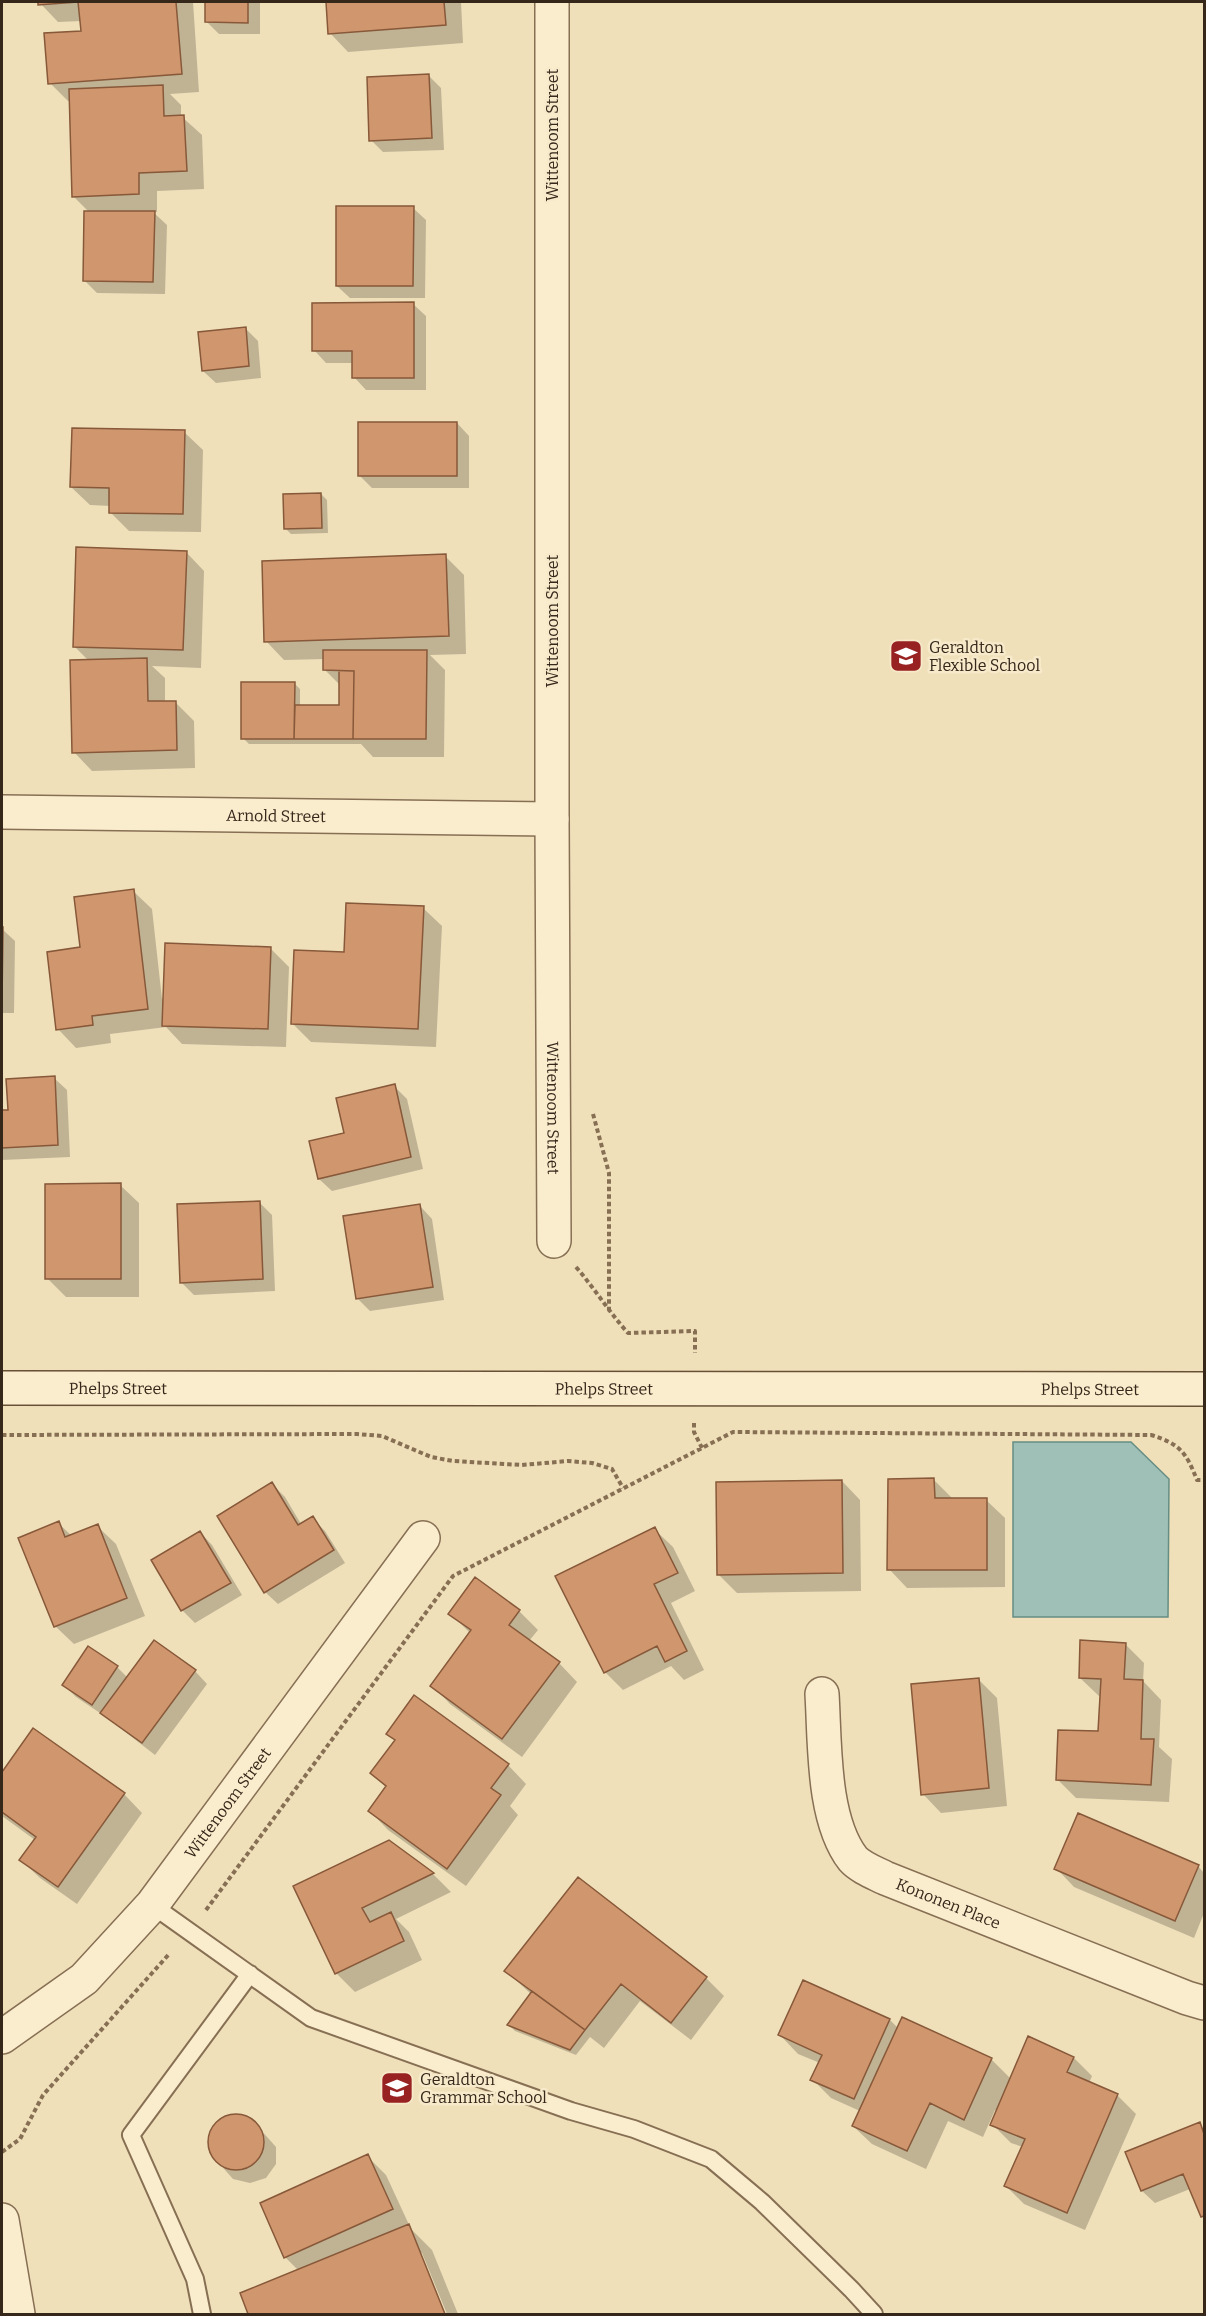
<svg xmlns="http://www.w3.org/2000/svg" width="1206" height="2316" font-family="Bitter,serif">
  <rect width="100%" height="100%" fill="#efe0ba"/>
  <path fill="#9fc0b6" stroke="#668d84" stroke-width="1.5" d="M1013 1442H1131L1169 1479 1168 1617H1013Z"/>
  <path fill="#0003" d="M39 2H193L199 92 170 94 181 105V116L202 135 204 189 157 191V212H153L167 225 165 294 97 293 84 280 89 212 73 196 71 101H68L50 83 82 32 81 21 58 22Z
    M206 2H260V34H219L206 21Z
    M327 2H461L463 43 348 52 330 33Z
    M428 75 441 88 444 150 383 152 371 140Z
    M413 208 426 220 425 298H350L337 286Z
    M413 304 426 316V390H366L354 377V363H326L314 350Z
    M245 328 258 341 261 378 216 383 203 371Z
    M457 423 469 436V488H372L360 476Z
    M184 432 203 450 201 532 129 531 110 512 111 506 90 505 71 487Z
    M321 494 327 500 328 533 291 534 285 528Z
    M186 552 204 571 201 668 152 666 165 678V702H175L194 721 195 768 92 771 74 752 89 661 74 646Z
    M445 556 464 575 466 654 430 655 445 670 444 757H373L361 744H249L243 738 294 683 300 689V706H341L340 685 325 670V659L284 660 266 641Z
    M133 891 152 909 162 999 270 948 289 967 286 1047 182 1044 166 1027 110 1034 111 1043 76 1048 58 1029 82 949Z
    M423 908 442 926 436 1047 311 1042 292 1023 345 954Z
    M2 929 15 941 14 1013H2Z
    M54 1078 67 1090 70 1157 2 1160V1112H9Z
    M394 1086 407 1099 423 1169 332 1191 319 1179Z
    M120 1185 139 1203V1297H66L47 1278Z
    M260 1203 272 1215 275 1291 194 1295 181 1282Z
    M420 1206 432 1219 444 1300 370 1311 357 1298Z
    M934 1480 952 1498 986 1500 1005 1518V1587L907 1588 889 1569Z
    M842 1481 860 1500 861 1591 737 1593 719 1575Z
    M272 1484 285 1497 301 1524 312 1518 325 1531 345 1563 278 1604 265 1592Z
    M58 1523 72 1536 97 1526 116 1544 145 1616 74 1644 55 1626Z
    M654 1529 673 1547 695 1591 671 1603 704 1670 684 1680 671 1666 623 1690 605 1672Z
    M200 1532 212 1545 242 1595 195 1623 182 1610 153 1560Z
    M475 1579 519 1611 538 1630 529 1641 559 1663 577 1682 522 1757 450 1704 432 1685 470 1633 450 1613Z
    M1125 1644 1144 1663 1143 1681 1161 1700 1159 1747 1172 1759 1169 1802 1076 1798 1057 1779 1099 1733 1101 1696H1099L1080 1678Z
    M88 1648 117 1667 128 1678 195 1671 207 1684 155 1755 106 1717 76 1697 64 1685Z
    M978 1679 997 1698 1007 1806 941 1813 923 1794Z
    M33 1730 124 1794 142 1813 77 1904 40 1878 21 1860 35 1840 2 1816V1775Z
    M388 1733 508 1765 526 1784 510 1806 518 1815 466 1886 388 1830 370 1811 387 1788 371 1773 396 1741Z
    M388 1842 433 1874 451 1892 396 1919 409 1932 422 1960 355 1992 336 1973 295 1887Z
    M1198 1866 1204 1873V1913L1194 1938 1074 1887 1056 1868Z
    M506 1971 706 1978 724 1996 691 2040 640 2001 604 2048 590 2037 576 2055 515 2031 509 2025 532 1995Z
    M890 2020 898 2028 991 2059 1011 2079 1029 2038 1074 2058 1092 2076 1089 2083 1117 2095 1136 2114 1085 2230 1024 2204 1006 2186 1023 2147 1011 2143 992 2124 998 2111 995 2110 983 2137 948 2121 926 2169 872 2144 853 2126 860 2111 831 2098 812 2079 820 2063 798 2054 780 2035Z
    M235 2115 252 2120 276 2147V2164L266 2178 250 2183 233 2179 209 2152V2135L219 2121Z
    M1199 2124 1204 2129V2219L1190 2189 1155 2203 1142 2191 1127 2153Z
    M367 2156 386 2175 411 2229 432 2250 458 2314H447L422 2253H418L444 2314H250L242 2294 299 2271 285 2257 261 2204Z"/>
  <path fill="#d0976e" stroke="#875839" stroke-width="1.5" d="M38 2H176L182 74 48 84 44 33 81 31 78 2 38 5Z
    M205 2H248V23L205 22Z
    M326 2H444L446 25 328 34Z
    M429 74 432 138 369 141 367 77Z
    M163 85 164 116 184 115 187 171 139 173V194L72 197 69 89Z
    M336 206H414L413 286H336Z
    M84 211H155L153 282 83 281Z
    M414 302V378H352V351H312V303Z
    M246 327 249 366 202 371 198 332Z
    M358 422H457V476H358Z
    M72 428 185 430 183 514 109 513V488L70 487Z
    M321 493 322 528 284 529 283 494Z
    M76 547 187 551 183 650 73 647Z
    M446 554 449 636 264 642 262 561Z
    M323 650H427L426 739H353L354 671 323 670Z
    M147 658 148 701H176L177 750 72 753 70 660Z
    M339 671H354L353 739H294L295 705H339Z
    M241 682H295L294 739H241Z
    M134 889 148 1009 92 1016 93 1025 56 1030 47 952 80 947 74 897Z
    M346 903 424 906 418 1029 291 1024 294 950 344 952Z
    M2 927H3L2 1001Z
    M165 943 271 947 268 1029 162 1026Z
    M55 1076 58 1145 2 1148V1110H8L6 1079Z
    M395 1084 411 1157 318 1179 309 1141 344 1133 336 1098Z
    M121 1183V1279H45V1184Z
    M260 1201 263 1279 180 1283 177 1204Z
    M420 1204 433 1287 356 1299 343 1216Z
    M934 1478 935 1498H987V1570H887L888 1479Z
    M842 1480 843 1573 717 1575 716 1482Z
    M272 1482 298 1525 313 1516 334 1550 264 1593 217 1516Z
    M59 1521 65 1537 98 1524 127 1598 54 1627 18 1538Z
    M655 1527 678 1573 654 1584 687 1651 665 1662 657 1646 604 1673 555 1576Z
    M200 1531 231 1583 181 1611 151 1560Z
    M475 1577 520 1610 509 1625 560 1662 502 1739 430 1686 471 1630 448 1614Z
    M154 1640 196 1670 142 1743 100 1713Z
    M1080 1640 1126 1643 1124 1679 1143 1680 1141 1739H1154L1151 1785 1056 1780 1058 1730 1098 1731 1101 1679 1079 1678Z
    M88 1646 118 1666 92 1705 62 1685Z
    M979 1678 989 1788 921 1795 911 1684Z
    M414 1695 509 1764 491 1788 501 1795 447 1869 368 1811 386 1786 370 1773 395 1740 386 1734Z
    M33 1728 125 1793 58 1887 19 1860 36 1837 2 1812V1772Z
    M1078 1813 1199 1865 1175 1921 1054 1869Z
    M389 1840 434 1873 362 1908 370 1922 391 1912 404 1941 335 1974 293 1886Z
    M578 1877 707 1977 671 2023 621 1984 585 2030 504 1971Z
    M803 1980 890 2019 854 2099 810 2080 822 2055 778 2035Z
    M532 1991 585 2030 570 2050 507 2025Z
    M902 2017 992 2058 964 2120 930 2103 907 2151 852 2126Z
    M1028 2036 1074 2057 1067 2072 1118 2094 1067 2213 1004 2186 1025 2139 990 2125Z
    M208 2142a28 28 0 1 1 56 0a28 28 0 1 1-56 0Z
    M1200 2122 1204 2134V2216L1201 2217 1183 2174 1141 2191 1125 2152Z
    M368 2154 393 2209 284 2258 260 2203Z
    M409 2224 445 2314H248L240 2293Z"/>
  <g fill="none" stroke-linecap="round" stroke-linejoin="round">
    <g stroke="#876f54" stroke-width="20">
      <path id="service" d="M152 1905 311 2018 571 2111 634 2129 711 2159 762 2202 852 2290 874 2314
        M202 2314 195 2279 131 2135 250 1974"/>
    </g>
    <g stroke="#876f54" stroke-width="36">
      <g id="minor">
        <path id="s1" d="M552 2V819L554 1241"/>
        <path id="s2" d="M2 812 552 819"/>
        <path id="s3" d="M822 1694C825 1742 822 1819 853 1859 860 1867 875 1873 885 1878L1187 1998 1204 2003"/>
        <path id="s4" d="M2 2037 84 1979 152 1905 423 1538"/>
        <path d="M2 2220 18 2314"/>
      </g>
    </g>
    <g stroke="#685037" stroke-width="36">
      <g id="secondary">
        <path id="s5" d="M2 1388 1204 1389"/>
      </g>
    </g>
    <path stroke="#876f54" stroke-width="4" stroke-dasharray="4.5 3" stroke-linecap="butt" d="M593 1114 609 1173V1313
      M576 1267C595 1289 609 1312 628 1333L695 1331V1353
      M694 1423V1432L702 1448
      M2 1435 357 1434 382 1436 431 1457 453 1461 522 1465 568 1461 592 1463 612 1469 623 1488
      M206 1910 453 1576 733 1432 1151 1435C1180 1444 1186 1452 1197 1480H1204
      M2 2152 20 2139 43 2095 170 1953"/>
    <use href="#service" stroke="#faedcd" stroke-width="16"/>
    <use href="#minor" stroke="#faedcd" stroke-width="33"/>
    <use href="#secondary" stroke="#faedcd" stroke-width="33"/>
  </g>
  <defs>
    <g id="school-square" transform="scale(1.725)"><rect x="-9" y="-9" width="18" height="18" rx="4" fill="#982121" stroke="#f7eaca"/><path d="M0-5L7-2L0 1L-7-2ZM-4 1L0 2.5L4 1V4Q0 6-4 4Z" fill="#fff"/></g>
  </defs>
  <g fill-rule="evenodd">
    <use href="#school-square" x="906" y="656"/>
    <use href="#school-square" x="397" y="2088"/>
  </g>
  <g text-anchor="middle" stroke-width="5" stroke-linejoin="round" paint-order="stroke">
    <g font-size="16" fill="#35271a" stroke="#f7eaca">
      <text transform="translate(552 135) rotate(-90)" y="6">Wittenoom Street</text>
      <text transform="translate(552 621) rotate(-90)" y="6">Wittenoom Street</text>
      <text dy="6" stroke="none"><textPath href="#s2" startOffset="274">Arnold Street</textPath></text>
      <text dy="6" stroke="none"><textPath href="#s1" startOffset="1106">Wittenoom Street</textPath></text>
      <text dy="6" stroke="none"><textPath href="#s5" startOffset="116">Phelps Street</textPath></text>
      <text dy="6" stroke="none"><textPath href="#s5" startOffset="602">Phelps Street</textPath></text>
      <text dy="6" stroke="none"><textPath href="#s5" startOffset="1088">Phelps Street</textPath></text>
      <text dy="6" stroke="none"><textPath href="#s4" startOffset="328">Wittenoom Street</textPath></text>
      <text dy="6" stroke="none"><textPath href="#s3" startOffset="276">Kononen Place</textPath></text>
    </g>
    <g font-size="16" fill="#35271a" stroke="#f7eaca" text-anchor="start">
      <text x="929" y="653">Geraldton<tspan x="929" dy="18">Flexible School</tspan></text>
      <text x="420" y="2085">Geraldton<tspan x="420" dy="18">Grammar School</tspan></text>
    </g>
  </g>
  <rect width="1206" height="2316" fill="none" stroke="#35271a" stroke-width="6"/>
</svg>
